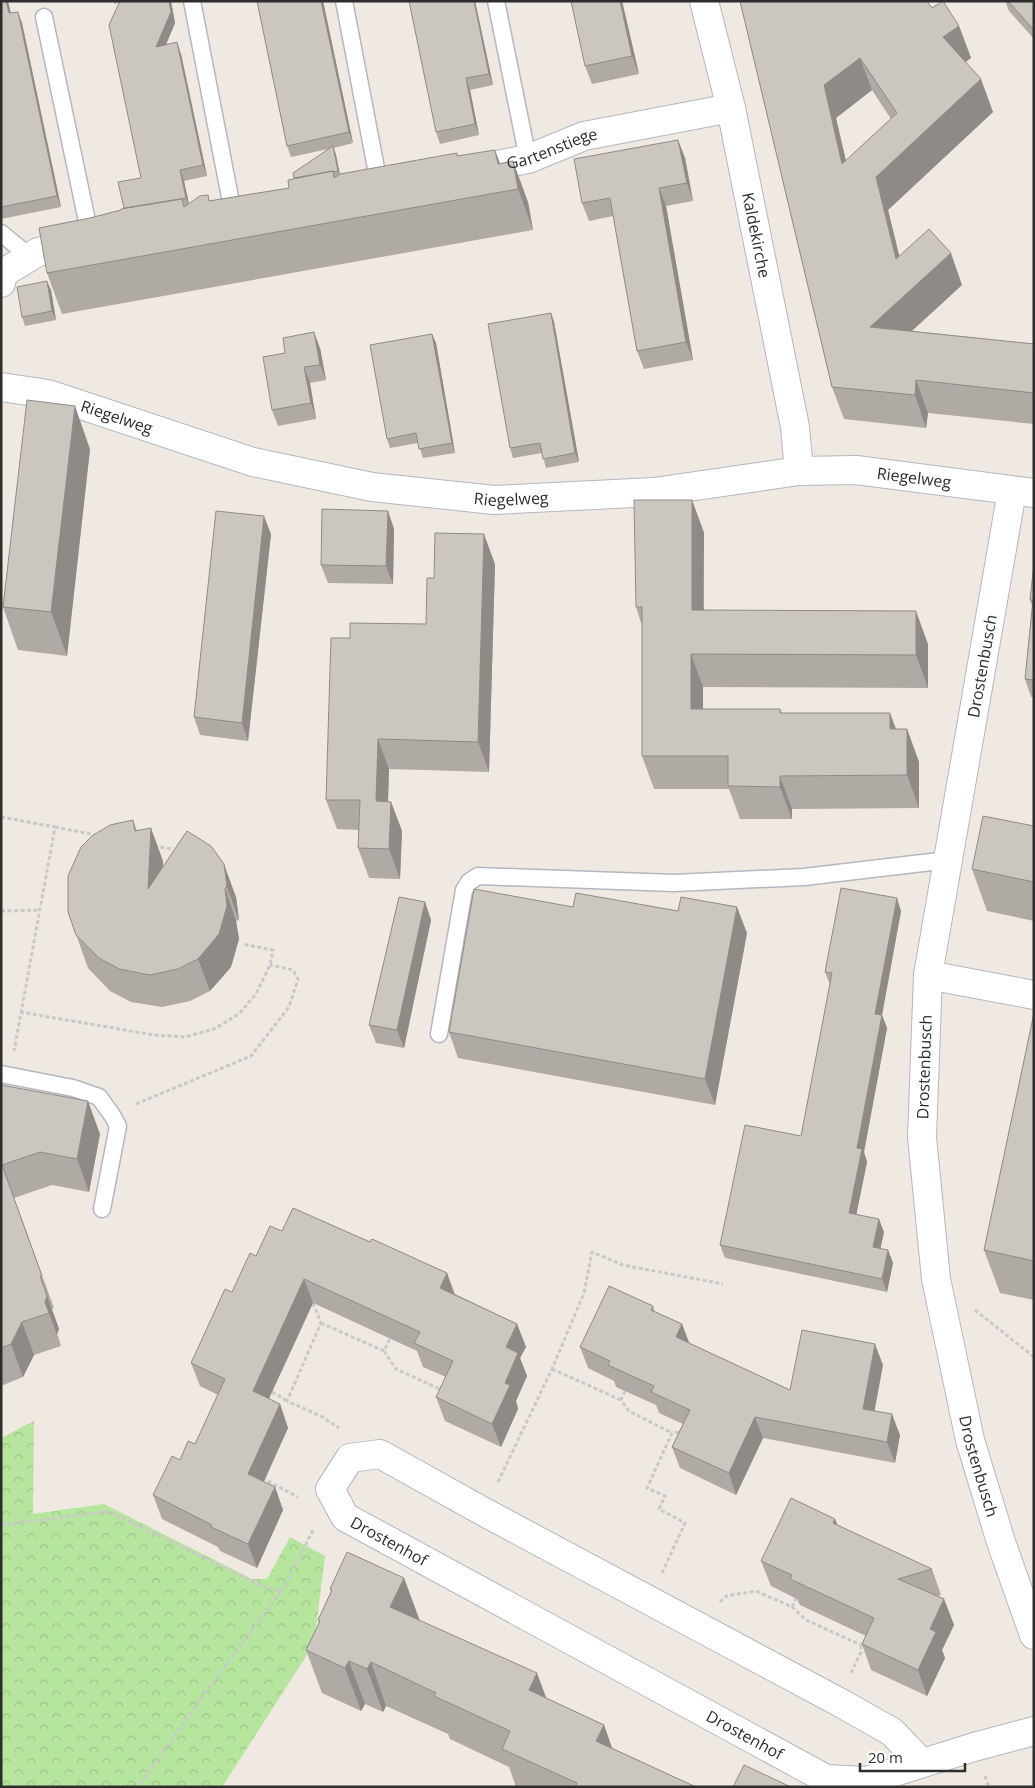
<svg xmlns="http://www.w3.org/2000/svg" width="1035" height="1788" font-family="'Open Sans',sans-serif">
  <defs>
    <pattern id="park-crowns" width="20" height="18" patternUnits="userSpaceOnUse" patternTransform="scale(1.25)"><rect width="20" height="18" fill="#b6e59e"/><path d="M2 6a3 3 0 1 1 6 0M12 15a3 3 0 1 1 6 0" fill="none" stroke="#9dc588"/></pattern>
  </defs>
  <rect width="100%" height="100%" fill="#efe9e1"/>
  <path fill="url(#park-crowns)" d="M34 1421 33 1514 104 1504 252 1579H267L290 1537 325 1556 314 1644 222 1787H1V1438Z"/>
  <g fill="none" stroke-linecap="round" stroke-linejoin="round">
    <g stroke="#b4b7c1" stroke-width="19">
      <path id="service" d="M192 1 234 218
        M344 1 380 189
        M496 1 528 159
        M44 17 91 240
        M1 233 30 257
        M439 1034 464 890 469 882 478 876 674 883 804 877 948 860
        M1 1074 73 1088 99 1097 112 1115 118 1126 102 1209"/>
    </g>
    <g stroke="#b4b7c1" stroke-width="30">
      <g id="minor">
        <path id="s1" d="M704 1 731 108 795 427 799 471"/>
        <path id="s2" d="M476 169 528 159 584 136 731 108"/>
        <path d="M1 283 3 273 38 252 80 243"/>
        <path id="s3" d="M1 387 48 394 253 462 372 487 494 500 654 492 799 471 856 470 1034 493"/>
        <path id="s4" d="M1012 491 928 975 922 1137 936 1279 970 1440 1001 1542 1034 1635"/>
        <path d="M928 975 1034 995"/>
        <path id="s5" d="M922 1763 892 1732 839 1702 484 1512 380 1454 350 1458 330 1489 345 1517 826 1779 866 1781 974 1747 1034 1731"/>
      </g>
    </g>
    <path stroke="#c9c9c9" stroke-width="3" stroke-dasharray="4 2.5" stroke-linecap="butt" d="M1 817 55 827 14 1051
      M55 827 96 835
      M154 846 172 849
      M1 911 40 910
      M20 1012 154 1035 185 1037 214 1029 239 1014 256 994 270 965 273 950 242 944
      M136 1104 251 1056 289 1007 298 979 293 970 270 965
      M313 1303 321 1323 287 1401 321 1416 339 1428
      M975 1310 1034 1357
      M321 1323 384 1351 390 1338
      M384 1351 396 1369 444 1391
      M552 1369 621 1400
      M625 1391 621 1400 629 1411 672 1433
      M272 1392 287 1401
      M262 1478 298 1497
      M498 1482 552 1369 584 1293 592 1252 623 1265 723 1284
      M1 1525 106 1512 112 1513 260 1585 281 1591 199 1701 138 1787
      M662 1573 685 1523 659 1509 665 1496 647 1488 672 1433 681 1432
      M281 1591 287 1582 314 1528
      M720 1602 726 1596 756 1591 792 1607 806 1620 861 1645 866 1643
      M792 1607 796 1598
      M851 1673 861 1652V1645
      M985 1776 989 1787"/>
    <use href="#service" stroke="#fff" stroke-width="16"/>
    <use href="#minor" stroke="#fff" stroke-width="28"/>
  </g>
  <path fill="#afaba4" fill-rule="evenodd" d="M1 1H8L11 13 22 23 61 207 1 219Z
    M114 1H171L175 23 166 45 181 54 207 176 184 181 189 204 289 188 294 178 328 149 291 157 287 146 257 1H323L353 143 334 148 336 155 340 174 458 156 500 163 528 202 533 230 62 314 47 273 90 218 121 210 124 208 141 178 120 2 114 4Z
    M475 1 493 85 470 90 479 135 440 144 436 132Z
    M622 1 639 74 592 84 585 66Z
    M740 1 932 8 959 26 971 58 965 62 993 112 888 210 899 256 962 285 912 331 1034 344V424L928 413 926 428 844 419 832 387ZM872 90 891 119 846 161 836 118Z
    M1005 1H1034V39L1009 11Z
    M678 140 685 158 693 201 666 206 693 360 644 369 637 351 613 216 589 221 582 203Z
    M51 290 56 320 25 326 22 317Z
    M551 313 554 322 579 462 546 468 542 453 513 458 510 448Z
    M432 334 436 343 455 453 423 458 418 443 390 448 387 439Z
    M320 348 326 380 310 383 316 419 278 426 272 410Z
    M90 449 67 656 18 650 3 607Z
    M692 500 704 533V610L928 644V688L703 687V709H780L782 713 896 729H907L919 762V808L792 809V819H740L729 789H654L642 756V626L636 607Z
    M388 511 394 529 393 584 328 583 321 565Z
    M271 534 248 741 200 735 194 717Z
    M1034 563V697H1031L1025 679 1032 606 1030 600Z
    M495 564 489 772 389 769 388 801 391 802 402 831 400 879 369 878 358 848 359 830 337 829 326 800 350 638 426 624 434 578Z
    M133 820 137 831 163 861 162 868 187 831 236 897 239 920 236 921 239 939 231 967 210 991 190 1001 162 1007 131 1002 110 991 88 968 68 912Z
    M1034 826V921L987 911 972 869Z
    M425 902 431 920 404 1048 376 1043 369 1025Z
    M573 907 747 933 715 1105 458 1058 449 1032Z
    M901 911 882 1015 887 1028 864 1152 867 1162 856 1215 884 1232 880 1249 888 1250 893 1263 887 1292 725 1258 720 1245 801 1136 830 985 825 972Z
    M1034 1013V1300L1000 1293 984 1250Z
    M1 1085 100 1134 89 1192 52 1185 14 1198 54 1308 52 1309 59 1329 57 1334 61 1346 34 1355 23 1377 1 1386Z
    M282 1231 370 1242 447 1273 455 1294 517 1324 526 1347 520 1358 527 1376 516 1401 518 1409 501 1447 445 1421 436 1397 446 1377 423 1367 417 1351 313 1303 269 1399 280 1404 288 1428 264 1482 275 1487 283 1510 257 1568 220 1551 218 1547 162 1519 153 1495 180 1460 195 1444 218 1395 200 1386 191 1363 232 1292 256 1256Z
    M653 1306 655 1312 682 1324 689 1343 790 1390 883 1365 874 1411 900 1435 895 1463 763 1438 736 1495 680 1468 672 1447 683 1424 659 1413 656 1405 616 1387 614 1381 588 1368 580 1347Z
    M835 1519 838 1526 932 1569 941 1595 937 1596 944 1599 954 1625 942 1650 945 1658 927 1696 871 1670 862 1644 866 1636 800 1605 797 1599 771 1586 761 1561Z
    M404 1578 419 1620 546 1698 604 1725 612 1748 696 1787H516L509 1767 450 1739 448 1734 386 1706 383 1712 365 1704 361 1711 322 1693 306 1650 319 1623 318 1620 331 1592 330 1589Z"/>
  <path fill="#8e8b86" d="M6 1H8L13 25 9 13Z
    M169 1H171L175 23 160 58 156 47Z
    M321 1H323L353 143 349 132Z
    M474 1H475L493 85 489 74Z
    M620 1H622L639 74 632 56Z
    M18 12 22 23 61 207 57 196Z
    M959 26 971 58 955 70 943 37Z
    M177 42 181 54 207 176 203 165Z
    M860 58 872 90 836 118 854 196 842 164 824 85Z
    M466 78 470 90 479 135 475 124Z
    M981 79 993 112 888 210 908 291 896 259 876 177Z
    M678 140 685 158 693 201 687 183Z
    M333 146 336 155 341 181 338 171Z
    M495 150 510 190 498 164Z
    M513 161 528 202 533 230 518 189Z
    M180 170 184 181 190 209 186 198Z
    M659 188 666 206 693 360 686 342Z
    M951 253 962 285 881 359 870 327Z
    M47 281 51 290 56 320 52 311Z
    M551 313 554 322 579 462 575 453Z
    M314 332 320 348 326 380 320 365Z
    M432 334 436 343 455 453 452 443Z
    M304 367 310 383 316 419 311 403Z
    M916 380 928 413 926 428 915 395Z
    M75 406 90 449 67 656 51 612Z
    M692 500 704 533 703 643 692 610Z
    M388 511 394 529 393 584 386 566Z
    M264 516 271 534 248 741 242 723Z
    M484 534 495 564 489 772 478 742Z
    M916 611 928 644V688L916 655Z
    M691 654 703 687V742L691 709Z
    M890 713 902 745 890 729Z
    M907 729 919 762V808L907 775Z
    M378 739 389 769 387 831 376 801Z
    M780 776 792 809V819L780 787Z
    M391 802 402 831 400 879 389 849Z
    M151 828 163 861 160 922 148 889Z
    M224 864 236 897 239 920 227 887Z
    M225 888 236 921 239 939 231 967 210 991 198 959Z
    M897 898 901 911 880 1026 875 1014Z
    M425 902 431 920 404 1048 397 1030Z
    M737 907 747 933 715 1105 705 1079Z
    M882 1015 887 1028 864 1152 867 1162 854 1226 849 1213 857 1148Z
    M88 1101 100 1134 89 1192 77 1159Z
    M879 1219 884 1232 878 1260 873 1247Z
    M888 1250 893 1263 887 1292 882 1279Z
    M447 1273 455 1297 440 1288Z
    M304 1279 313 1303 261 1415 253 1391Z
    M47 1296 59 1329 57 1334 61 1346 45 1302Z
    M22 1322 34 1355 23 1377 11 1344Z
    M517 1324 526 1347 520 1358 527 1376 516 1401 518 1409 501 1447 492 1424 505 1383 506 1347Z
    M682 1324 690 1345 676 1337Z
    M875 1344 883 1365 871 1430 863 1409Z
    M280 1404 288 1428 256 1498 248 1474Z
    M892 1414 900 1435 895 1463 887 1442Z
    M755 1417 763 1438 736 1495 729 1473Z
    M275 1487 283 1510 257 1568 248 1544Z
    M835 1519 845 1545 833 1523Z
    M404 1578 420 1621 390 1607Z
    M944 1599 954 1625 942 1650 945 1658 927 1696 918 1670 930 1629Z
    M349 1661 365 1704 361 1711 345 1668Z
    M371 1662 386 1706 383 1712 367 1669Z
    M537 1673 553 1716 529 1690Z
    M604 1725 619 1768 596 1741Z"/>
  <path fill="#cbc7bf" stroke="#8e8b86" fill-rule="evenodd" d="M1 1H6L9 13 18 12 57 196 1 207Z
    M120 1H169L171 12 156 47 177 42 203 165 180 170 186 198 124 208 118 182 141 178 109 25Z
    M257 1H321L349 132 287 146Z
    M409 1H474L489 74 466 78 475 124 436 132Z
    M571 1H620L632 56 585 66Z
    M740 1H927L932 8 943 1 959 26 943 37 981 79 876 177 896 259 929 229 951 253 870 327 1034 344V393L916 380 915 395 832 387ZM860 58 897 113 842 164 824 85Z
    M1008 1H1034V30Z
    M678 140 687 183 659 188 686 342 637 351 610 198 582 203 574 159Z
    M333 146 338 171 333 172V171L294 178 293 173Z
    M495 150 498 164 513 161 518 189 47 273 39 228 90 218 121 210V209L182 199 184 207 200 196 208 195 209 201 289 188 288 180 333 171 334 178 340 174 457 153V156Z
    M47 281 52 311 22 317 17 287Z
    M551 313 575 453 543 459 540 443 510 448 488 324Z
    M314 332 320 365 304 367 311 403 272 410 263 357 285 353 283 338Z
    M432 334 452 443 419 449 416 433 387 439 370 345Z
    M27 400 75 406 51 612 3 607Z
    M634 500H692V610L916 611V655L691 654V709H780V713H890V729H907V775L780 776V787L728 786V756H642V607H636Z
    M322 509 388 511 386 566 321 565Z
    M216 511 264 516 242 723 194 717Z
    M435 533 484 534 478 742 378 739 376 801 391 802 389 849 358 848 360 800H326L331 638H350V623L426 624 427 578H434Z
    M1034 563V680L1025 679 1033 600H1030Z
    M983 816 1034 826V882L972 869Z
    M133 820 135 831 151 828 148 889 187 831 211 846 224 864 227 887 225 888 227 906 219 934 198 959 178 969 150 975 119 969 99 958 76 935 68 912V876L81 847 92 836 110 825Z
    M841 888 897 898 875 1014 882 1015 857 1148 862 1149 849 1213 879 1219 873 1247 888 1250 882 1279 720 1245 745 1125 801 1136 832 973 825 972Z
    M474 889 573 907 576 893 678 911 681 897 737 907 705 1079 449 1032Z
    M399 897 425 902 397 1030 369 1025Z
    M1034 1013V1261L984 1250Z
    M1 1085 88 1101 77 1159 40 1152 2 1165 42 1276H40L47 1296 45 1302 49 1313 22 1322 11 1344 1 1348Z
    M293 1208 370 1242 372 1239 447 1273 440 1288 517 1324 506 1347 518 1353 505 1383 510 1385 492 1424 436 1397 453 1361 414 1343 420 1332 304 1279 253 1391 280 1404 248 1474 275 1487 248 1544 211 1527 212 1525 153 1495 172 1456 180 1460 188 1441 195 1444 225 1379 191 1363 225 1289 232 1292 250 1253 256 1256 270 1226 282 1231Z
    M609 1286 653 1306 651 1310 682 1324 676 1337 790 1390 802 1330 875 1344 863 1409 892 1414 887 1442 755 1417 729 1473 672 1447 690 1410 651 1392 654 1386 608 1365 610 1361 580 1347Z
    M791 1498 835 1519 833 1523 932 1569 898 1579 944 1599 930 1629 936 1632 918 1670 862 1644 874 1618 790 1579 792 1575 761 1561Z
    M347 1552 404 1578 390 1607 537 1673 529 1690 604 1725 596 1741 696 1787H575L577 1783 502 1749 510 1731 434 1696 436 1693 371 1662 367 1669 349 1661 345 1668 306 1650 320 1621 318 1620 332 1590 330 1589Z
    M744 1765 791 1787H733Z"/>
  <g text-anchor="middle" stroke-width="5" stroke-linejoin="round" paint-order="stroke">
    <g font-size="16" fill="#2e2e2e" stroke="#fff">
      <text dy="6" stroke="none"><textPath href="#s2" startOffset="79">Gartenstiege</textPath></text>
      <text dy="6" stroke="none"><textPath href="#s1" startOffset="240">Kaldekirche</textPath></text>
      <text dy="6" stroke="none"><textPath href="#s3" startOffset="120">Riegelweg</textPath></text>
      <text dy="6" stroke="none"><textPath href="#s3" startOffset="930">Riegelweg</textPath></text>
      <text dy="6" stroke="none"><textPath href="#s3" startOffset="525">Riegelweg</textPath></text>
      <text transform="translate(982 666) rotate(-80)" y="6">Drostenbusch</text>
      <text transform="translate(924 1067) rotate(-88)" y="6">Drostenbusch</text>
      <text dy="6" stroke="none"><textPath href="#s4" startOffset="988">Drostenbusch</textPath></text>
      <text dy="6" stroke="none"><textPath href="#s5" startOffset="775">Drostenhof</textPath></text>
      <text dy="6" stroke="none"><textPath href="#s5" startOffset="1180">Drostenhof</textPath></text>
    </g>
  </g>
  <rect width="1035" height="1788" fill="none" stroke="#2e2e2e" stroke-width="5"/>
  <path d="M860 1763v8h105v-8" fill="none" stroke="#2e2e2e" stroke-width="2.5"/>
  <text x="868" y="1763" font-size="15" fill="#2e2e2e" stroke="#ffffff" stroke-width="4" paint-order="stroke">20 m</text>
</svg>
